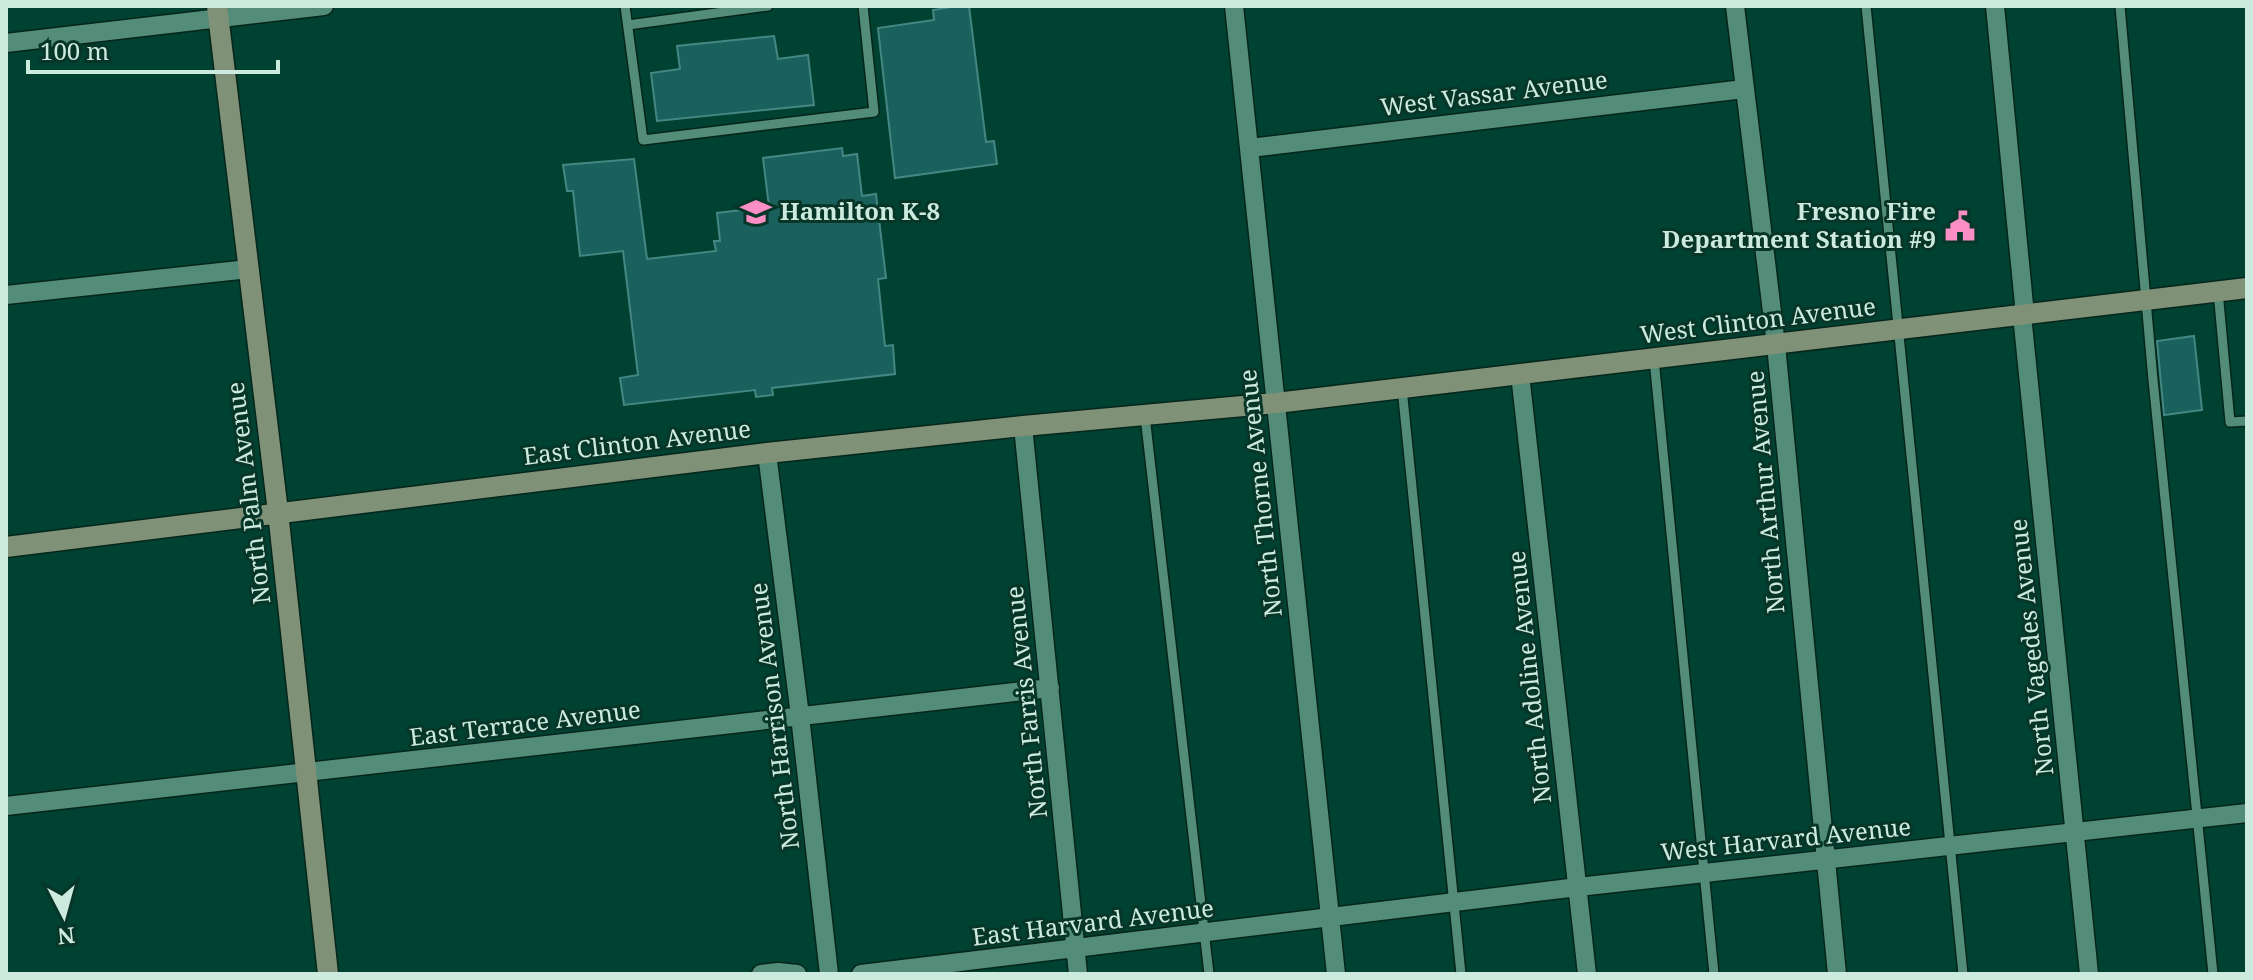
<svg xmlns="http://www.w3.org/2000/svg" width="2253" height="980" font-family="'Noto Serif',serif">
  <rect width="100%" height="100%" fill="#004231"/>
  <path fill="#1a615d" stroke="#448782" stroke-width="2" d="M957 6H969L986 142 994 141 997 164 895 178 878 28 934 20 933 10Z
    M774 36 778 59 808 55 814 105 657 121 651 73 680 69 677 46Z
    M842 148 843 156 857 154 862 196 876 194 886 278 878 279 885 346 893 345 895 374 772 388 773 395 756 397 755 390 624 405 620 378 638 375 623 251 580 256 573 191H567L563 165 634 159 647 259 716 251 714 241H720L717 213 769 207 763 158Z
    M2194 336 2202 410 2164 415 2157 341Z"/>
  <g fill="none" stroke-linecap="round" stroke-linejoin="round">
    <g stroke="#06251b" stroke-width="12">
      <path id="lane" d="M625 6 643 140 874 112 863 6
        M1866 6 1963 974
        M2120 6 2153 380 2213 974
        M628 25 768 6
        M2218 291 2230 422 2247 421
        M1654 359 1714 974
        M1402 388 1461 974
        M1145 416 1209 974"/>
    </g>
    <g stroke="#06251b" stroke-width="21">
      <path id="street" d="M1234 6 1336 974
        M1735 6 1776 345 1837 974
        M1995 6 2025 315
        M6 43 324 6
        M1250 148 1744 89
        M6 295 249 269
        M2022 315 2089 974
        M1520 374 1587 974
        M1023 426 1078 974
        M767 453 800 716 829 974
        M6 806 1050 688
        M761 974 778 972 797 974
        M861 974 1578 887 2247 813"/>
    </g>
    <g stroke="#06251b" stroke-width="23">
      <path id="secondary" d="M217 6 278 512 328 974
        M6 547 767 453 1023 426 1276 403 2247 288"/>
    </g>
    <use href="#lane" stroke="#538c78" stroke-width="9"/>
    <use href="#street" stroke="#538c78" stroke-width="18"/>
    <use href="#secondary" stroke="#7f9176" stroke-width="20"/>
  </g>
  <defs>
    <g id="school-bare" transform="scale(2.4)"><path d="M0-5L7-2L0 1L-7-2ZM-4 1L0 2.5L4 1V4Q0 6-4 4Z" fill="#fb8fc5" stroke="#073629" stroke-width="2.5" paint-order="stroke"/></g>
    <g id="civic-bare" transform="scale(2.4)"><path d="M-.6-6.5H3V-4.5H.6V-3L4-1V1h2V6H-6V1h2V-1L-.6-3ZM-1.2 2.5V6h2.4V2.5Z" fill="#fb8fc5" stroke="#073629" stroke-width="2.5" paint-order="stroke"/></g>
  </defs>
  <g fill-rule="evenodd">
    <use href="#school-bare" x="756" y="212"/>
    <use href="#civic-bare" x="1960" y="226"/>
  </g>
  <g text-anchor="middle" stroke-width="6" stroke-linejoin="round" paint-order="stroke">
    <g font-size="24" fill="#cdeade" stroke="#073629">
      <text transform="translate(1494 94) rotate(-7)" y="8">West Vassar Avenue</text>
      <text transform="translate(1758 321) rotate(-7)" y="8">West Clinton Avenue</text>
      <text transform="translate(637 443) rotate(-7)" y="8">East Clinton Avenue</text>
      <text transform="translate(1766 492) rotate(-95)" y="8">North Arthur Avenue</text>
      <text transform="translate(249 493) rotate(-97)" y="8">North Palm Avenue</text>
      <text transform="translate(1261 493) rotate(-96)" y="8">North Thorne Avenue</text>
      <text transform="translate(2032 647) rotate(-96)" y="8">North Vagedes Avenue</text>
      <text transform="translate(1530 677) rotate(-96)" y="8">North Adoline Avenue</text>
      <text transform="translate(1027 702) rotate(-96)" y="8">North Farris Avenue</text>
      <text transform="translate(775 716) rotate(-97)" y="8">North Harrison Avenue</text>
      <text transform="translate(525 724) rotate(-7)" y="8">East Terrace Avenue</text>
      <text transform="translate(1786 840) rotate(-6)" y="8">West Harvard Avenue</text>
      <text transform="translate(1093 923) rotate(-7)" y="8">East Harvard Avenue</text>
    </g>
    <g font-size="24" font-weight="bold" fill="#cdeade" stroke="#073629" text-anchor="start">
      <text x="780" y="220">Hamilton K-8</text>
      <text x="1936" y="220" text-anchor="end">Fresno Fire<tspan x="1936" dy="28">Department Station #9</tspan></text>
    </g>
  </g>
  <rect width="2253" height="980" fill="none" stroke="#cdeade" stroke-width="16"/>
  <g transform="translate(64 916) rotate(174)" stroke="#073629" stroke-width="6" paint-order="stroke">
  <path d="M0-6L14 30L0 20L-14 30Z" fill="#cdeade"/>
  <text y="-12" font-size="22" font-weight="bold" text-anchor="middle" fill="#cdeade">N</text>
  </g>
  <path d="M28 60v12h250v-12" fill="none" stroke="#cdeade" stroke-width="4"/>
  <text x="40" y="60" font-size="24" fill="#cdeade" stroke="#073629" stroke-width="6" paint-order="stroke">100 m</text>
</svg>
